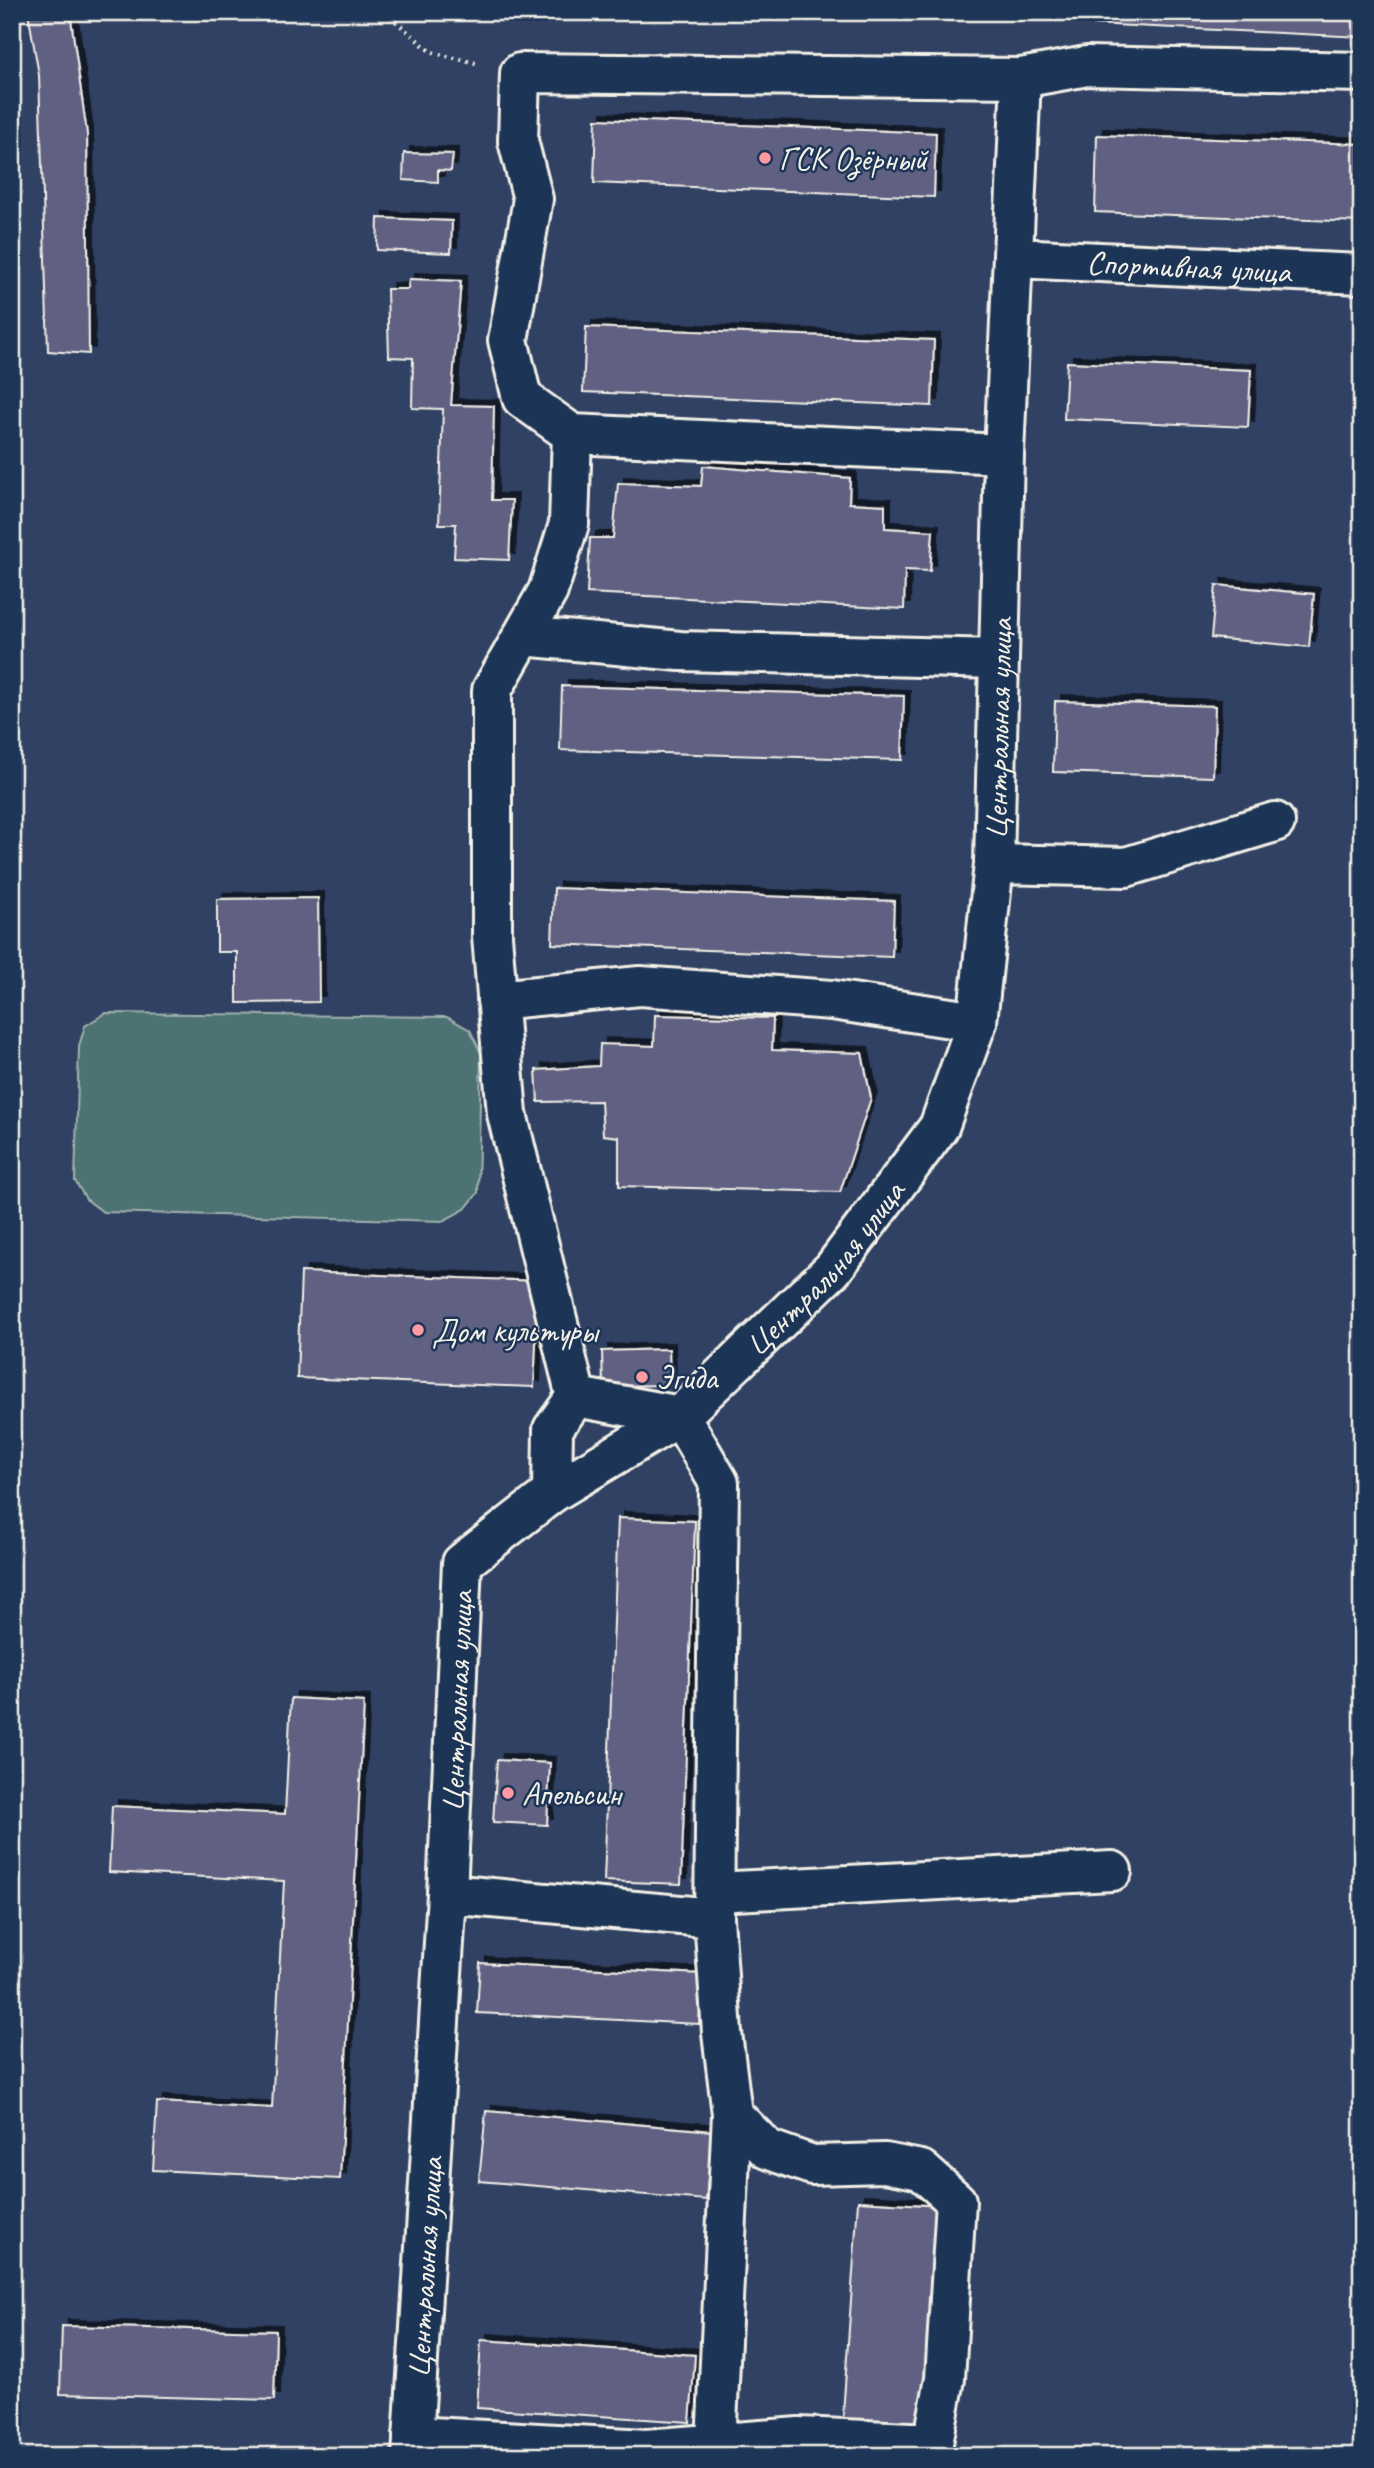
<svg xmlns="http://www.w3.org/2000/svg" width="1374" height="2468" font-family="Caveat,sans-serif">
  <defs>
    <filter id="shadow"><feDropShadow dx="6" dy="-6" stdDeviation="0" flood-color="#0009"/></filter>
  </defs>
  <rect width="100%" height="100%" fill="#304163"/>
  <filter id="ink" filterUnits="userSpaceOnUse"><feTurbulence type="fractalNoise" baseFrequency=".0143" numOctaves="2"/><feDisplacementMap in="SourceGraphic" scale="14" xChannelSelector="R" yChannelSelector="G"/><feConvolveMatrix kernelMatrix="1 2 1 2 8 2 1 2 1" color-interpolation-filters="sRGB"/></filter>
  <g filter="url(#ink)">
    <path fill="#4e7273" stroke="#a1b2ae" stroke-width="2" d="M106 1013 447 1017 470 1030 481 1053 478 1193 465 1209 443 1221 103 1212 86 1199 75 1181 79 1046 85 1026Z"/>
    <path fill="#5e6082" stroke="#f4f1e8" stroke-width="2" filter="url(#shadow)" d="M28 12H70L87 134 89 354 48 351 39 75Z
      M1092 12H1362V37L1092 24Z
      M596 119 936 133 934 197 594 183Z
      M1097 135 1362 144V222L1095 212Z
      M404 153 453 154 451 171 438 170V182L403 180Z
      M378 218 452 221 451 253 377 250Z
      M409 279 461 281 451 405 494 406 492 500H512L509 560 454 558 456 524H439L443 409 412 408 413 358 389 357 387 289H408Z
      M586 327 934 340 932 406 583 392Z
      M1067 362 1251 370 1248 427 1064 419Z
      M703 466 850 478 849 503 885 505V528L933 531 930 571 905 570 904 609 587 593 590 538H613L618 483 701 486Z
      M1216 585 1314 594 1309 647 1211 638Z
      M562 686 904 696 902 760 560 750Z
      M1055 701 1215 706 1213 777 1053 772Z
      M554 888 894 901 892 957 552 944Z
      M318 898 319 1002 237 1003V952H217V899Z
      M655 1015 773 1018 772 1050 862 1053 871 1098 840 1192 619 1186V1137L603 1135 601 1101 538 1102 536 1070 599 1066 600 1044 654 1046Z
      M301 1272 539 1281 534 1387 297 1378Z
      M669 1349 670 1385 603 1386 602 1351Z
      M618 1518 695 1521 681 1884 604 1881Z
      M291 1698 364 1702 340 2179 153 2170 157 2102 272 2108 284 1881 109 1872 112 1806 285 1814Z
      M497 1760 550 1763 547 1825 493 1822Z
      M480 1963 702 1974 699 2024 477 2013Z
      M486 2111 712 2131 706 2200 479 2181Z
      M858 2201 941 2206 926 2434 842 2428Z
      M62 2326 276 2331 274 2400 60 2394Z
      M481 2340 695 2355 690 2422 477 2408Z"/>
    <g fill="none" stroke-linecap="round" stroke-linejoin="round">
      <g stroke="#f4f1e8" stroke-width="44">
        <g id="minor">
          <path id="s1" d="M1014 258 1362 274"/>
          <path d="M572 434 1004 454"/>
          <path d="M523 636 680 651 998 659"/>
          <path d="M994 864 1126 867 1275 822"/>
          <path d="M497 1000 640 986 832 1000 977 1022"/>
          <path d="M552 1493 553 1429 576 1397"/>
          <path d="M715 1892 1112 1871"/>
          <path d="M447 1894 714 1918"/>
          <path d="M413 2436 646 2449 799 2437 933 2443 945 2379 956 2201 921 2170 885 2163 812 2165 767 2149 732 2114 722 2033 714 1918 719 1483 680 1416 576 1397 507 1114 492 936V690L548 591 569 524 572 434 522 398 508 340 533 199 518 141 520 73 1021 78 1087 66 1362 72"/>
          <path d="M716 2444 732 2114"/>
          <path id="s2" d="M412 2456 447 1894 462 1563 552 1493 680 1416 833 1269 939 1127 977 1022 994 864 1004 454 1021 78"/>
        </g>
      </g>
      <path stroke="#f4f1e8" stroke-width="4.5" stroke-dasharray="2 5" stroke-linecap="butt" d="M385 12 431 52 479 64"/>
      <use href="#minor" stroke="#1d3557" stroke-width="38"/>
    </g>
  </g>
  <g fill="#ff9aa2" stroke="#1d3557" stroke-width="2.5">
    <circle cx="765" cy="158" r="7"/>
    <circle cx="418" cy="1330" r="7"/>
    <circle cx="642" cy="1377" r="7"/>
    <circle cx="508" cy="1793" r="7"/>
  </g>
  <g text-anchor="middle" stroke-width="5" stroke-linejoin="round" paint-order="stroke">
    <g font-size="33" fill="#f4f1e8" stroke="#1d3557" text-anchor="start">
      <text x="779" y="170">ГСК Озёрный</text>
      <text x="432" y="1342">Дом культуры</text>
      <text x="656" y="1389">Эгида</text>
      <text x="522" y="1805">Апельсин</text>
    </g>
    <g font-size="33" fill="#f4f1e8" stroke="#1d3557">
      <text dy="12" stroke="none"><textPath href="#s1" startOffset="175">Спортивная улица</textPath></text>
      <text dy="12" stroke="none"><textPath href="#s2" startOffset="1953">Центральная улица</textPath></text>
      <text dy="12" stroke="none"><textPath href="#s2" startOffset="1365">Центральная улица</textPath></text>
      <text dy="12" stroke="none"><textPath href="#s2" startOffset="756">Центральная улица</textPath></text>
      <text dy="12" stroke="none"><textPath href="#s2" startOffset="189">Центральная улица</textPath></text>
    </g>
  </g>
  <rect width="1374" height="2468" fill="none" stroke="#1d3557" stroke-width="42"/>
  <rect x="21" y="21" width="1332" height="2426" fill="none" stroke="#f4f1e8" stroke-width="2.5" filter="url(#ink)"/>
</svg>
